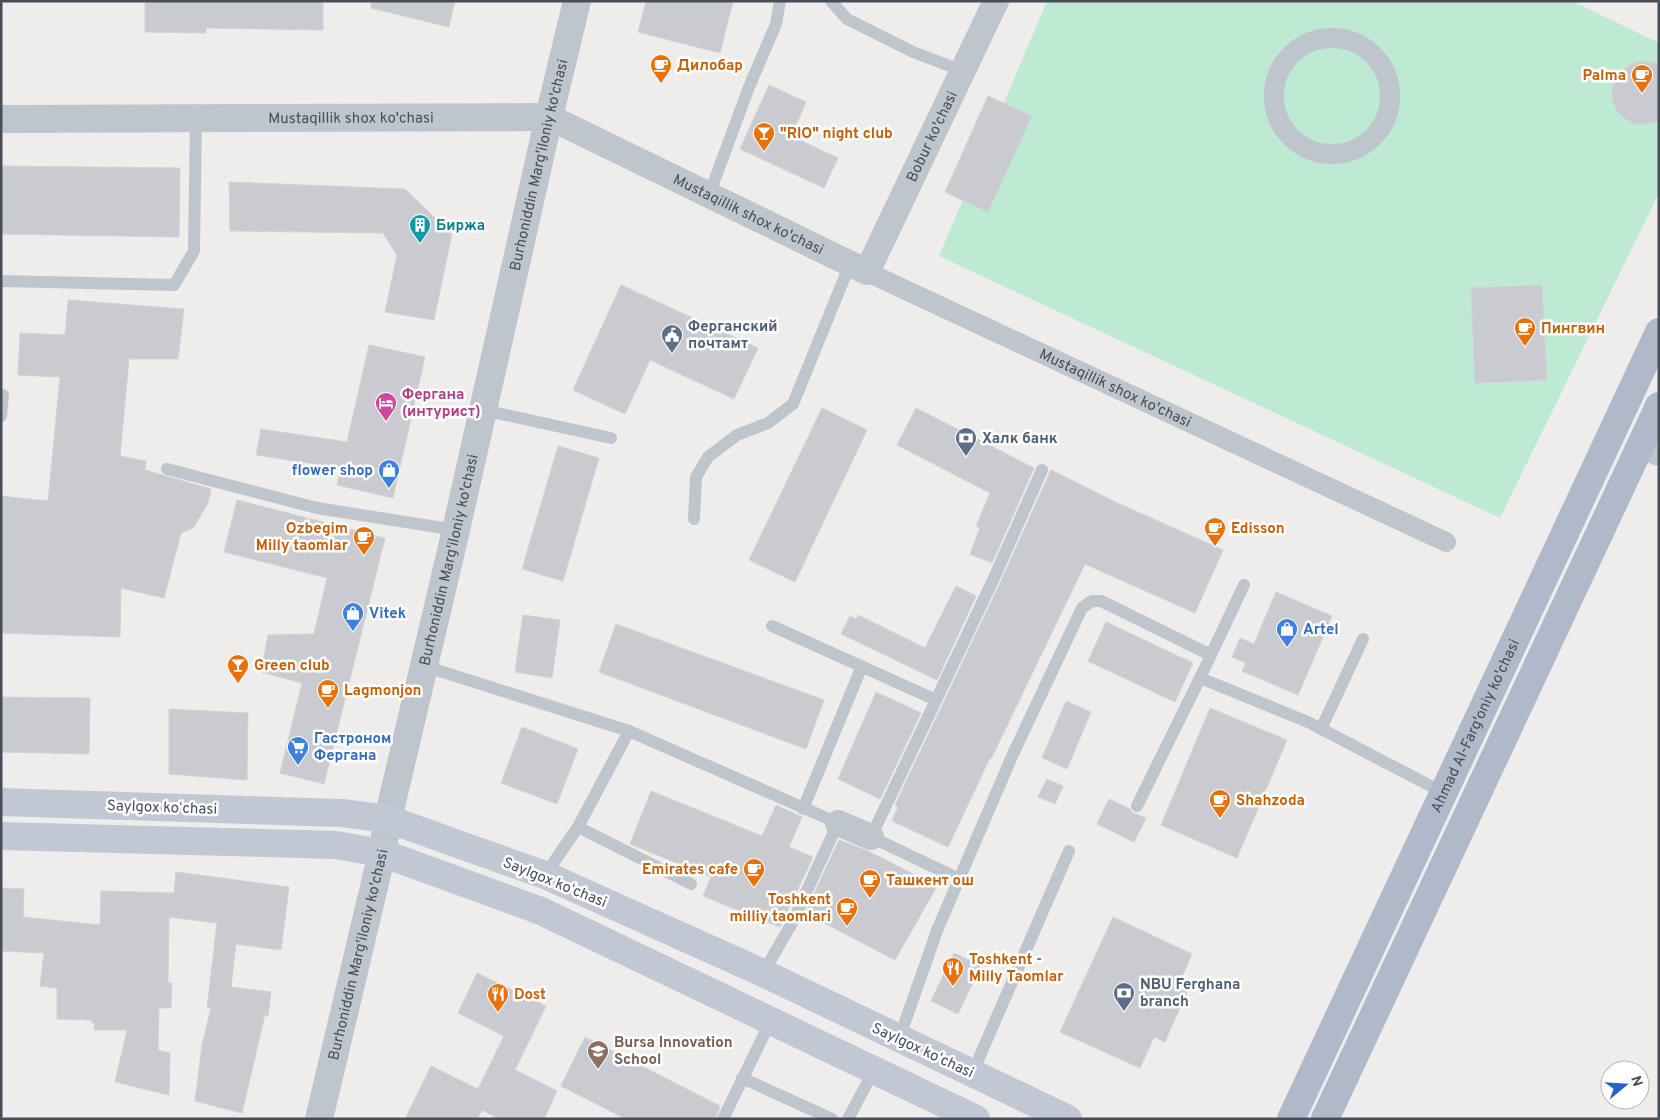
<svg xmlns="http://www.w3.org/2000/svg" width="1660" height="1120" font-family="Overpass,sans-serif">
  <rect width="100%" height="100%" fill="#efedec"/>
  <path fill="#bee9d3" d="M1047 1H1572L1659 43V193L1500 518 939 256Z"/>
  <path fill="#cacbd1" stroke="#d1d2d7" d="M145 1H323V30L206 28V33L145 32Z
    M371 1H455L449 27 371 8Z
    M646 1H733L720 53 638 32Z
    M1645 61 1659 64V121L1642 125 1633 123 1624 118 1617 111 1613 102 1612 92 1614 82 1619 73 1626 67 1635 63Z
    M769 85 806 102 791 136 838 158 824 188 740 149Z
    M988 96 1032 116 988 212 945 192Z
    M1 166 180 168 179 237 1 234Z
    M229 182 405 189 452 234 434 320 385 312 397 255 383 233 230 231Z
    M621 285 758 348 734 399 650 360 625 414 573 390Z
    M1542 285 1547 380 1475 383 1471 288Z
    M68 300 184 309 178 359H129L120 456 146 461 145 470 211 489 208 503 193 528 181 533 164 598 121 588 120 637 1 633V496L48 501 60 377 18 375 20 333 65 335Z
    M369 345 425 357 393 498 337 485 341 468 256 455 261 429 347 442Z
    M822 408 867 430 795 582 749 560Z
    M916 408 1034 468 992 563 970 554 980 528 976 526 990 493 897 445Z
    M558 446 599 458 563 581 522 569Z
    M1051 470 1113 501 1223 550 1195 613 1085 564 991 759 990 758 948 847 892 821 898 807 895 805 1001 581Z
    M237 500 385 538 324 784 280 773 302 683 261 672 268 635 314 634 327 578 224 552Z
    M956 586 976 596 937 680 841 634 850 616 856 619 858 615 925 648Z
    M1276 592 1332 616 1298 695 1242 671 1246 663 1232 657 1240 638 1254 644Z
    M523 615 560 620 552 678 515 672Z
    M1106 622 1193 663 1175 702 1088 661Z
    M616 624 824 700 806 749 599 672Z
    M876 692 921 713 880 799 838 779Z
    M1 697 90 698 89 754 1 752Z
    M1066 701 1091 712 1067 769 1042 758Z
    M1210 708 1287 740 1237 858 1161 825Z
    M169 709 248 713 247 780 169 774Z
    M522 727 578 749 557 804 501 783Z
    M1047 779 1063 786 1055 804 1038 797Z
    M651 791 762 836 776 805 802 817 789 847 813 857 780 927 703 896 711 877 630 844Z
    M1109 799 1130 809 1133 813 1146 818 1134 842 1097 824Z
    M839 840 868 851 937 886 895 960 805 913Z
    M176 872 289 887 281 950 236 944 231 987 271 992 268 1016 265 1015 242 1113 195 1101 202 1045 211 1008H207L217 923 169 917 168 983H172L171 1008H159L158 1050 170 1053 169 1095 115 1082 127 1030H94L95 1023H92V1020L57 1019V988L40 986 44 953 1 951V888L24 889 23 917 100 925 101 891 174 893Z
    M1113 917 1192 954 1177 988 1187 992 1165 1042 1154 1037 1140 1068 1060 1032Z
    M954 953 981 966 958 1014 931 1001Z
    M477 973 546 1006 515 1070 557 1091 544 1119H499L482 1110 477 1119H405L431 1066 478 1089 504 1036 458 1013Z
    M585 1037 720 1106 715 1119H626L561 1086Z"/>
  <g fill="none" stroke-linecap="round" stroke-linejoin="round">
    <path stroke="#bfc5cd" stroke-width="12" d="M831 1 847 19 913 52 963 71
      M709 195 749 87 776 24 780 1
      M1 281 174 285 194 251 196 117
      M483 410 611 438
      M1 416 3 395
      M167 469 317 508 456 530
      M694 519 696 477 708 457 737 435 768 423 793 404 850 264
      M1244 585 1200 678 1308 722 1444 793
      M772 626 936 700
      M424 666 629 731 578 827
      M1321 729 1363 639
      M629 731 838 823 792 923 763 973
      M1137 806 1200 678
      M803 809 862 666
      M545 875 578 827 691 884
      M959 879 871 837 994 578 1042 470
      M899 1039 938 928 1013 754 1082 608 1092 601H1101L1211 655
      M972 1074 1069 851
      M742 1078 832 1119
      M723 1119 771 1020
      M848 1119 874 1070"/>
    <g stroke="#bfc5cd" stroke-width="20">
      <circle cx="1332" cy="96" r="58"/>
      <path id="s1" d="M867 272 1446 542"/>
    </g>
    <g stroke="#bfc5cd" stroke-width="26">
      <path id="s2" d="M549 117 867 272 996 1"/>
      <path d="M1640 445 1659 453"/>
      <path d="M838 823 871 837"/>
    </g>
    <g stroke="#bfc5cd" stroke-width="28">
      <path id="s3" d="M1 119 549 117"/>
      <path id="s4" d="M319 1119 382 853 388 819 456 530 549 117 577 1"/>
    </g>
    <path stroke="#c1c8d4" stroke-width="28" d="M1 802 342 813 388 819 545 875 763 973 1068 1119
      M1 836 336 845 382 853 541 911 976 1119"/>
    <g stroke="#afb9c9" stroke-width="28">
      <path id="s5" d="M1291 1119 1659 332"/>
      <path d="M1325 1119 1659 406"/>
    </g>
  </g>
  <defs>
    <g id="cafe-pin" transform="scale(1.125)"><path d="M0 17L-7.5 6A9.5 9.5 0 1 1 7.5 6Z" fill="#e8710a" stroke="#fff"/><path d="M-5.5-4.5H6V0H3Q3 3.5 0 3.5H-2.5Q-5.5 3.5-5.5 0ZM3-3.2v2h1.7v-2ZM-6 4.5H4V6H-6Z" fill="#fff"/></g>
    <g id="bar-pin" transform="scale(1.125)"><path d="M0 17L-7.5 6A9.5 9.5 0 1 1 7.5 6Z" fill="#e8710a" stroke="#fff"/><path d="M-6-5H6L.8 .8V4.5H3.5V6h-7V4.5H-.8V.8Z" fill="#fff"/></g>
    <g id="building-pin" transform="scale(1.125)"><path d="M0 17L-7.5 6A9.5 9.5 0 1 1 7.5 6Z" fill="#0f9aa8" stroke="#fff"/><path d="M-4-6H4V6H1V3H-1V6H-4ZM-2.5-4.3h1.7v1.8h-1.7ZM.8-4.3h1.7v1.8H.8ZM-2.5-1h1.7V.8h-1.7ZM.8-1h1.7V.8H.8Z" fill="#fff"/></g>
    <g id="civic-pin" transform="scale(1.125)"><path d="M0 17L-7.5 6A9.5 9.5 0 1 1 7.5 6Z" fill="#5c6f8a" stroke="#fff"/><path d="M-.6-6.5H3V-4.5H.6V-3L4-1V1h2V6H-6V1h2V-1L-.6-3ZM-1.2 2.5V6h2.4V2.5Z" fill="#fff"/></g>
    <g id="hotel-pin" transform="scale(1.125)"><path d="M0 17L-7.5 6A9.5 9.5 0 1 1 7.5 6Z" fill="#d1479c" stroke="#fff"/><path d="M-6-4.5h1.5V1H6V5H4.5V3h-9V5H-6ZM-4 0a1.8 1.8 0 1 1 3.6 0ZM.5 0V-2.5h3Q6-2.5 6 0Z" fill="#fff"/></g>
    <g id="bank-pin" transform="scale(1.125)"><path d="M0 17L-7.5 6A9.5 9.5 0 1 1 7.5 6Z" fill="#5c6f8a" stroke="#fff"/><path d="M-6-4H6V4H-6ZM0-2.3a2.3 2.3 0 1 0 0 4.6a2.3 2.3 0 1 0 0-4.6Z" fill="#fff"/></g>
    <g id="shop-pin" transform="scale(1.125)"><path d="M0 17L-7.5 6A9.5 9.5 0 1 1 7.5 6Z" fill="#3f7fe0" stroke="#fff"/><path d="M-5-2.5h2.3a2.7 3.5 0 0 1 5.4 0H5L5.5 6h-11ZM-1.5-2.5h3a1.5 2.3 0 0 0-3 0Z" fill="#fff"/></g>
    <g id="supermarket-pin" transform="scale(1.125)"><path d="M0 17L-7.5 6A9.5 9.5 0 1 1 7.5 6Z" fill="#3f7fe0" stroke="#fff"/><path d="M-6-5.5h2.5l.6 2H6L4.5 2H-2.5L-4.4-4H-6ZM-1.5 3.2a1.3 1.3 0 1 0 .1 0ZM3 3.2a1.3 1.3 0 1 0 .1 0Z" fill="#fff"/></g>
    <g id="restaurant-pin" transform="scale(1.125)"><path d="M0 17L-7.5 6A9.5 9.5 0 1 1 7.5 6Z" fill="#e8710a" stroke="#fff"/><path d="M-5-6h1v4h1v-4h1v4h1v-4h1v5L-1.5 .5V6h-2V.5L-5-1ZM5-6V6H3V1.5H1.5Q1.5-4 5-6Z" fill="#fff"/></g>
    <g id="school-pin" transform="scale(1.125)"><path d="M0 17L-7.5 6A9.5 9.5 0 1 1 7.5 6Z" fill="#8d6e63" stroke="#fff"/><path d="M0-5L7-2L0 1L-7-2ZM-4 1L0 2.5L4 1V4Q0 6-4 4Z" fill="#fff"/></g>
  </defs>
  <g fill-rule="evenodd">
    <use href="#cafe-pin" x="661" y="65"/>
    <use href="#cafe-pin" x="1642" y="75"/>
    <use href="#bar-pin" x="764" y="133"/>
    <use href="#building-pin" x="420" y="225"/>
    <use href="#cafe-pin" x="1525" y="328"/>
    <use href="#civic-pin" x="672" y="335"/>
    <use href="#hotel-pin" x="386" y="403"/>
    <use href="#bank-pin" x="966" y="438"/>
    <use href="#shop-pin" x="389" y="470"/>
    <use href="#cafe-pin" x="1215" y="528"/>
    <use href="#cafe-pin" x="364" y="537"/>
    <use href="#shop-pin" x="353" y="613"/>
    <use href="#shop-pin" x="1287" y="629"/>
    <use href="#bar-pin" x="238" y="665"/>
    <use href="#cafe-pin" x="328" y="690"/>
    <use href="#supermarket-pin" x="298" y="747"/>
    <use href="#cafe-pin" x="1220" y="800"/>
    <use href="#cafe-pin" x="754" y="869"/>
    <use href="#cafe-pin" x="870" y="880"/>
    <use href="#cafe-pin" x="847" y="908"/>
    <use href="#restaurant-pin" x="953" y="968"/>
    <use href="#bank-pin" x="1124" y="993"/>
    <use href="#restaurant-pin" x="498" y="994"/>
    <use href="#school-pin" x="598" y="1051"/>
  </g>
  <g text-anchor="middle" stroke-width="5" stroke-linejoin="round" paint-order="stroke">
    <g font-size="15" font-weight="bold" fill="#c56008" stroke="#fff" text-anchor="start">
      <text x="677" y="70">Дилобар</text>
      <text x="1626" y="80" text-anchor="end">Palma</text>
      <text x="780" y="138">"RIO" night club</text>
      <text x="1541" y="333">Пингвин</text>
      <text x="348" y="533" text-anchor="end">Ozbegim<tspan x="348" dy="17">Milly taomlar</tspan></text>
      <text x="1231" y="533">Edisson</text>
      <text x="254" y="670">Green club</text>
      <text x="344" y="695">Lagmonjon</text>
      <text x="1236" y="805">Shahzoda</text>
      <text x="738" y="874" text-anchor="end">Emirates cafe</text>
      <text x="886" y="885">Ташкент ош</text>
      <text x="831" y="904" text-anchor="end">Toshkent<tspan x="831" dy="17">milliy taomlari</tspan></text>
      <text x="969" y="964">Toshkent -<tspan x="969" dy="17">Milly Taomlar</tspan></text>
      <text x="514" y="999">Dost</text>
    </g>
    <g font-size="15" fill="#474e58" stroke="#fff">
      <text dy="5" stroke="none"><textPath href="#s3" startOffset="350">Mustaqillik shox ko'chasi</textPath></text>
      <text dy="5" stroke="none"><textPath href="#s2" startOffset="504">Bobur ko'chasi</textPath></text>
      <text dy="5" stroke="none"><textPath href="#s4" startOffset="979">Burhoniddin Marg'iloniy ko'chasi</textPath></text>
      <text dy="5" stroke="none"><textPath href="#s2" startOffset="222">Mustaqillik shox ko'chasi</textPath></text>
      <text dy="5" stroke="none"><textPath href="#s1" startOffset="274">Mustaqillik shox ko'chasi</textPath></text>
      <text dy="5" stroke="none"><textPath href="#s4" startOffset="574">Burhoniddin Marg'iloniy ko'chasi</textPath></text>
      <text dy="5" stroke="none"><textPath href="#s5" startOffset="434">Ahmad Al-Farg'oniy ko'chasi</textPath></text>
      <text transform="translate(162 807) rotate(2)" y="5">Saylgox koʻchasi</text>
      <text transform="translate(555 882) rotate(22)" y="5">Saylgox koʻchasi</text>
      <text dy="5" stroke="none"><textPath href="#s4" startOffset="169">Burhoniddin Marg'iloniy ko'chasi</textPath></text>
      <text transform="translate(923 1050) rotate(25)" y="5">Saylgox koʻchasi</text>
    </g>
    <g font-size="15" font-weight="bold" fill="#0d838f" stroke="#fff" text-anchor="start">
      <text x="436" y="230">Биржа</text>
    </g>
    <g font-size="15" font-weight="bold" fill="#4e5e75" stroke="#fff" text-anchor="start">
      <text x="688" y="331">Ферганский<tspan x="688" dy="17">почтамт</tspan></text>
      <text x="982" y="443">Халк банк</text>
      <text x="1140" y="989">NBU Ferghana<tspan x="1140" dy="17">branch</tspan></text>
    </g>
    <g font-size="15" font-weight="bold" fill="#b23c85" stroke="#fff" text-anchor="start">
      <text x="402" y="399">Фергана<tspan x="402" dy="17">(интурист)</tspan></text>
    </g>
    <g font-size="15" font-weight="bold" fill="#366cbe" stroke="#fff" text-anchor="start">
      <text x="373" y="475" text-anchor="end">flower shop</text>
      <text x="369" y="618">Vitek</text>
      <text x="1303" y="634">Artel</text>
      <text x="314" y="743">Гастроном<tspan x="314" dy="17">Фергана</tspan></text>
    </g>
    <g font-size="15" font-weight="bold" fill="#785e54" stroke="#fff" text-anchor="start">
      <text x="614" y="1047">Bursa Innovation<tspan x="614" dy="17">School</tspan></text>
    </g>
  </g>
  <rect width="1660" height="1120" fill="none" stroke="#474e58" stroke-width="5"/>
  <g transform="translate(1625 1085) rotate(72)"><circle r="24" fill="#ffffff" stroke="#b5b8bc"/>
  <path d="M0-4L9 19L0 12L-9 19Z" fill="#2b60ca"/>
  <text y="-8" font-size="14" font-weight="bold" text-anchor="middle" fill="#474e58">N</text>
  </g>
</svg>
